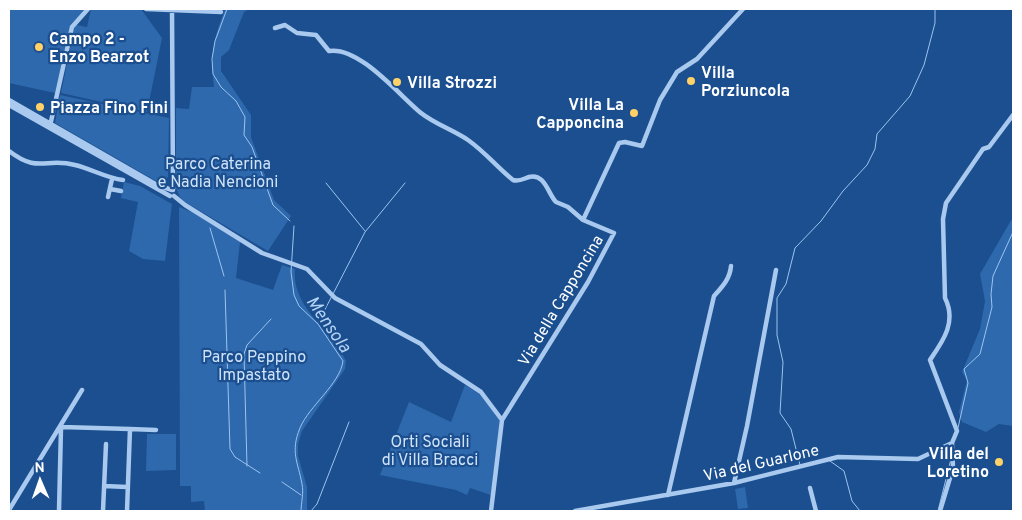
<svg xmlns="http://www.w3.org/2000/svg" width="1022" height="520" font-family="Overpass,sans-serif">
  <rect width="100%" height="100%" fill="#1b4f8f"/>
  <path fill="#2e69ad" d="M9 9H85L70 27 55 93 9 83Z
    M91 9H141L162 38 147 112 61 93 74 29 76 25 87 27Z
    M225 9H249L244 12 229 50 221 57V71L251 115V137L274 200 291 216 268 251 185 202 180 197 176 188V108L189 109 192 87H214C210 53 213 41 225 9Z
    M60 95 169 118 168 177 163 181H156L55 123Z
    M124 182 140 186 172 204 165 261 143 259 129 251 138 202 121 198Z
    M179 207 192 212 240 242 236 278 273 290 282 265 295 269C291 307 331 329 346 361L345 369 302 431 298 444V456L307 487V511H205L204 501 191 502V486H180Z
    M1013 217V426L999 424 986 432 962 422 959 412 967 380 962 372 980 329 985 301 980 274Z
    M465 385 481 395 500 421 491 495 470 488 467 495 456 490 380 475 409 402 451 422Z
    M147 434H176V470L146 471Z
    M745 487 748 508 738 509 735 489Z"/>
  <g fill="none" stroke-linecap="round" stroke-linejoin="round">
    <path stroke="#9cc4f0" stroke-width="1" d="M227 9 215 41 212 59 213 74 221 87 236 101 245 117 244 135 252 147 273 205 290 221
      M326 183 365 231
      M294 226 291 272 294 295 299 306 318 324 343 361C340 384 309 406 300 428 290 452 298 462 302 484 304 493 301 503 301 511
      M210 228 224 276
      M225 290 230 449 235 457 260 473
      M318 323 365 232 405 183
      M958 428 968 383 964 369 980 354 992 307 991 294 993 276 1013 232
      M830 461 844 471 852 501 860 511
      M800 465 791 429 780 413 783 362 777 335V298L786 284 795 248 821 221 843 191 867 165 875 149 877 134 910 96 924 65 935 23V9
      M247 466 244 354 247 345 271 319
      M282 482 301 495
      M311 511 317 504 349 422
      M938 511 951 459"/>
    <path stroke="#a9c9ee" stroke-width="4.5" d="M146 9 221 12
      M172 9 173 190
      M275 28 285 25 297 33 316 35 329 51C359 46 399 95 421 113 435 124 453 130 468 140 485 152 497 167 513 180 519 182 523 179 529 177 545 173 548 194 556 202L568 207 583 220 614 233 588 282 502 420 491 511
      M9 100 157 185 172 190
      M9 105 170 196
      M50 126 72 27 88 9
      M9 151C39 174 45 157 75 165 92 169 106 178 123 180
      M110 189 121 191
      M174 196 185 205 262 253 307 269 335 298 421 344 440 365 481 392 502 420
      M108 197 112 179
      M583 220 619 143 625 142 642 146 660 100 677 72 697 59 743 9
      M62 427 130 429
      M734 483 747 426 776 270
      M104 486 127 487
      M810 488 816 511
      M668 495 714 296C722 287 730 279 731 266
      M9 510 82 390
      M59 511 61 428
      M103 511 106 444
      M127 511 130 429 156 430
      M575 511 734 483 838 457 918 459 952 443
      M940 511 953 468 952 443 957 431 930 360C943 341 957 322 945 298L943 219 946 203 983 149 989 147 1013 115"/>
  </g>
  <g fill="#ffd166" stroke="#1b4f8f" stroke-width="2">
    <circle cx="39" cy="47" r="5"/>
    <circle cx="691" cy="81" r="5"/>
    <circle cx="397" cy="82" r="5"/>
    <circle cx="40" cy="107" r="5"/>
    <circle cx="634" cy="113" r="5"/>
    <circle cx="999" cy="462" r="5"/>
  </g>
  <g text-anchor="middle" stroke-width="4.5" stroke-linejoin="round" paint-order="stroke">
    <g font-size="16" font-weight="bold" fill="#fff" stroke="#1b4f8f" text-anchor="start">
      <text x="49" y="44">Campo 2 -<tspan x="49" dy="18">Enzo Bearzot</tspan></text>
      <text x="701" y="78">Villa<tspan x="701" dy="18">Porziuncola</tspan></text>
      <text x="407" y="88">Villa Strozzi</text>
      <text x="624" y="110" text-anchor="end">Villa La<tspan x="624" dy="18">Capponcina</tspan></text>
      <text x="50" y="113">Piazza Fino Fini</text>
      <text x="989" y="459" text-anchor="end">Villa del<tspan x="989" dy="18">Loretino</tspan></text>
    </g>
    <g font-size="16" fill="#cfe3fa" stroke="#1b4f8f">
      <text x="218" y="169">Parco Caterina<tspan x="218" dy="18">e Nadia Nencioni</tspan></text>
      <text x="254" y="362">Parco Peppino<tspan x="254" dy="18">Impastato</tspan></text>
      <text x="430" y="447">Orti Sociali<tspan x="430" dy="18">di Villa Bracci</tspan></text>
    </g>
    <g font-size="16" fill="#fff" stroke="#1b4f8f">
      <text transform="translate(560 300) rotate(-59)" y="6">Via della Capponcina</text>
      <text transform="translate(761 462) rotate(-13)" y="6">Via del Guarlone</text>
    </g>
    <g font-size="18" font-style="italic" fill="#b5d3f5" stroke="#1b4f8f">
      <text transform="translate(329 324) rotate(55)" y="6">Mensola</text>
    </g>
  </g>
  <rect width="1022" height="520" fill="none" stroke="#ffffff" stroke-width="20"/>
  <g transform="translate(40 480) rotate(358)" stroke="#1b4f8f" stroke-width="4" paint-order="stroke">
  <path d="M0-4L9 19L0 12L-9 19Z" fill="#ffffff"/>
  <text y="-8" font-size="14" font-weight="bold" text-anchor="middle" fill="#ffffff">N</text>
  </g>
</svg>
